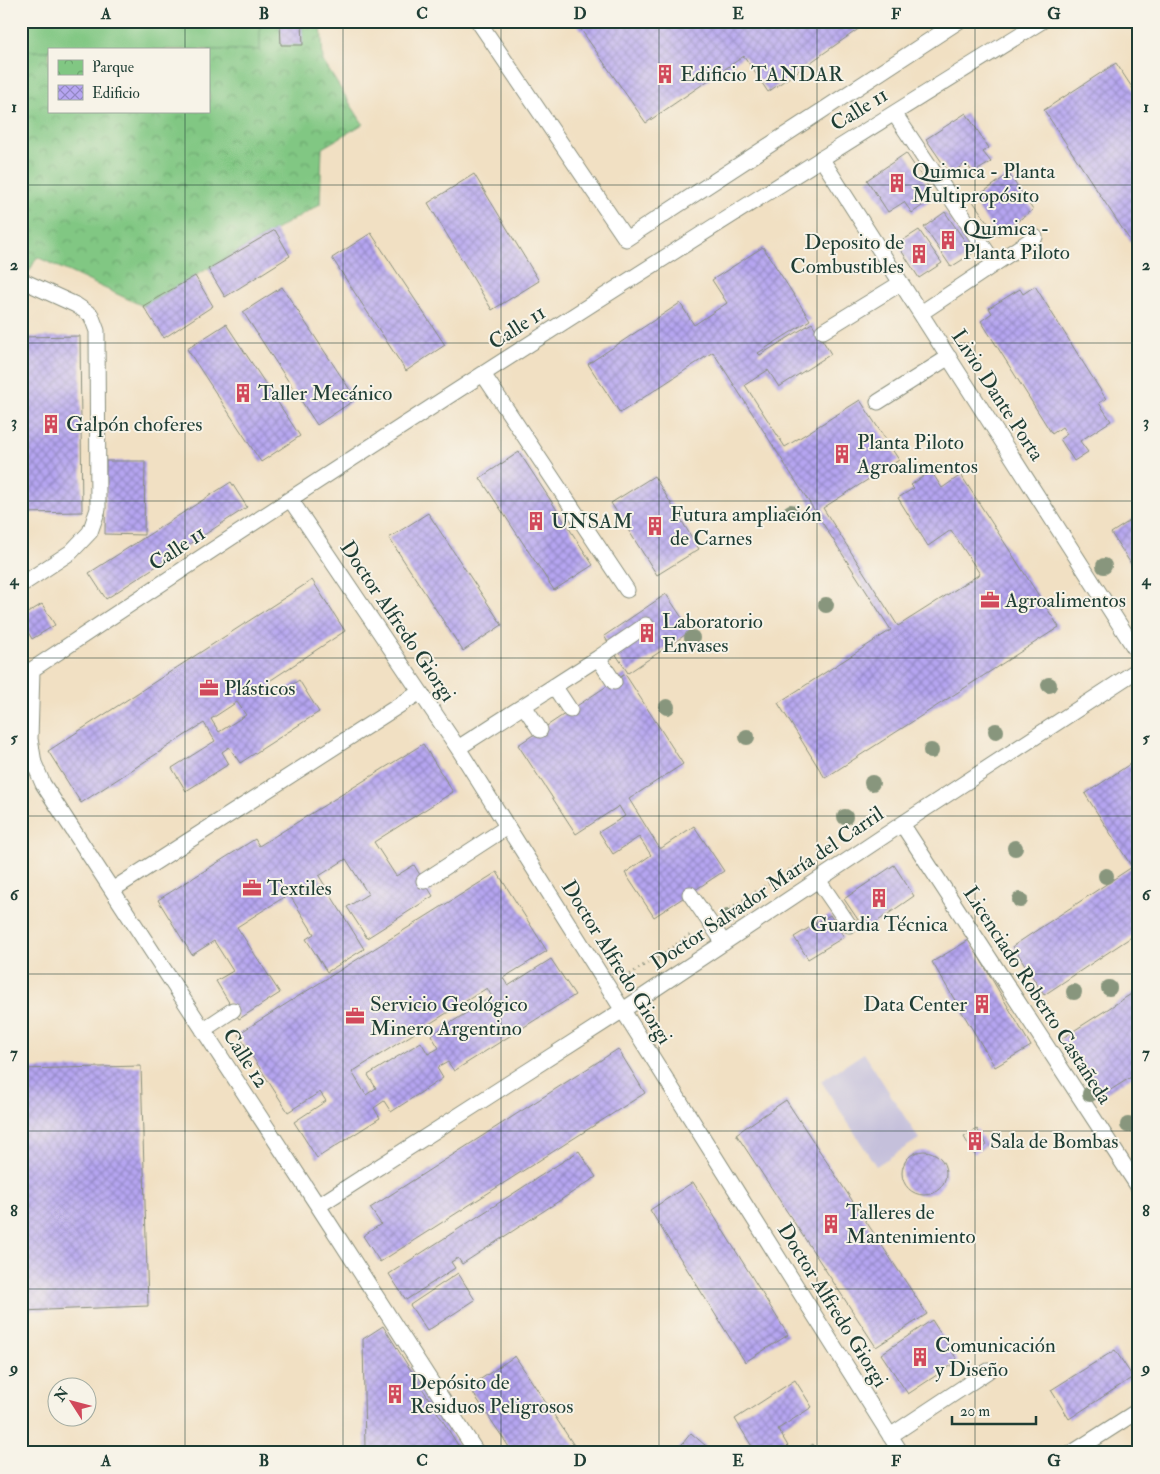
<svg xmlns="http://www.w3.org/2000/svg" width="1160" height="1474" font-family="'IM FELL Double Pica',serif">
  <defs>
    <pattern id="park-crowns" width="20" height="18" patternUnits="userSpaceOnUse" patternTransform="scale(1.25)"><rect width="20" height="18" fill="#81c783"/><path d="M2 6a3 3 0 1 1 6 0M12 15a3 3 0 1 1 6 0" fill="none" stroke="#69a36c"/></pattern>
    <pattern id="building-cross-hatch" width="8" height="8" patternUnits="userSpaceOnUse" patternTransform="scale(1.25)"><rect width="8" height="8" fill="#b6a5f1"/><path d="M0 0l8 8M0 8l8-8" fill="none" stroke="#9388c4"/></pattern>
  </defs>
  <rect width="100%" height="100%" fill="#f7f3e8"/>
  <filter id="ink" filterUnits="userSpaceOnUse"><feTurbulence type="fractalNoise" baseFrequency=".02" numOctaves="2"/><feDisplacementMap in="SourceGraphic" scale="10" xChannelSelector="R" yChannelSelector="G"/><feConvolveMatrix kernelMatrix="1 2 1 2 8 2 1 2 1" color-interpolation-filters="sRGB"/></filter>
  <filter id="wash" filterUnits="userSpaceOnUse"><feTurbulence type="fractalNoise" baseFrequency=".0096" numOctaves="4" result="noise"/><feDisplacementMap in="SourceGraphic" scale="20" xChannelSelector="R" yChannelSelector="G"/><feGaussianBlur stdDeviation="1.12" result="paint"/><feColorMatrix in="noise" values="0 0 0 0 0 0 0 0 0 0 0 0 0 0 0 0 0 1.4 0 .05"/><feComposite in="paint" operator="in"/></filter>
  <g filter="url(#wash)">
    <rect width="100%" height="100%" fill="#f1e0c3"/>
    <path fill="#c5c0db" d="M864 1053 919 1139 876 1166 821 1081Z"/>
    <path fill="url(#park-crowns)" stroke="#50825c" fill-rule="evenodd" d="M21 21H321L323 61 363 124 322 148 320 204 143 306 37 257 29 272 21 268ZM49 49H209V111H49Z"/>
    <path fill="#81c783" stroke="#50825c" d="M21 21H260V50L49 49V51H21Z"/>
    <g id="blocks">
      <path fill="url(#building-cross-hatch)" fill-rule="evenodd" d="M280 21H302L303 45H281Z
        M575 21H870L768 92 744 56 646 123Z
        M1116 63 1139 98V254L1044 110Z
        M966 113 989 148 983 152 991 162 973 173 966 163 950 174 926 139Z
        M906 153 928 186 925 188 932 199 912 213 904 202 888 212 867 180Z
        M474 174 539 281 492 310 428 203Z
        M1009 174 1033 210 997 236 972 200Z
        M945 212 973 253 951 267 924 227Z
        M275 230 290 256 225 297 208 269Z
        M919 230 942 263 919 278 897 244Z
        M371 233 445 345 406 371 332 258Z
        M763 247 810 320 758 353 760 355 812 323 831 354 779 387 768 370 745 385 785 447 860 400 899 460 823 508 898 626 980 574 951 530 928 546 898 498 914 488 911 485 931 471 942 488 961 475 1059 627 825 778 778 703 891 630 713 352 620 413 588 364 680 303 694 325 727 303 712 280Z
        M195 276 213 306 164 338 143 306Z
        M1035 286 1106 399 1099 403 1111 421 1080 441 1088 452 1074 461 1060 439 1067 434 1062 427 1052 434 981 321 992 313 989 308 1020 289 1023 294Z
        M282 287 356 399 317 425 243 312Z
        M226 324 300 436 261 462 187 349Z
        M80 336 82 512 21 513V337Z
        M519 452 593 565 554 590 480 478Z
        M106 461H145L144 535 105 534Z
        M654 476 699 549 657 575 611 503Z
        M231 482 247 507 106 599 89 573Z
        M428 513 502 625 463 651 389 538Z
        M1139 515V576L1111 533Z
        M312 580 345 631 268 682 277 695 299 680 319 712 240 763 229 747 222 752 229 764 186 791 172 768 215 741 204 723 81 803 48 751ZM237 702 246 715 219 732 211 719Z
        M666 594 691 631 628 673 604 636Z
        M42 604 55 625 32 639 21 620V617Z
        M625 674 683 764 629 799 660 849 694 826 724 871 654 917 625 873 651 855 639 837 613 854 599 832 625 816 619 806 576 834 518 745Z
        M423 744 453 792 374 842 396 876 414 865 433 896 367 938 347 907 368 894 346 859 319 876 364 949 327 972 306 939 314 934 289 894 237 927 280 993 239 1019 216 981 233 971 214 941 192 955 158 900 255 839 259 846Z
        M1133 762 1139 771V932L1044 995 1013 946 1132 867 1085 794Z
        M894 865 914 896 865 930 844 899Z
        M497 872 547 951 503 978 508 986 551 959 575 995 454 1071 448 1062 437 1068 443 1078 391 1112 384 1101 374 1108 380 1118 317 1158 294 1122 326 1101 320 1092 288 1112 238 1034ZM487 988 492 997 431 1035 439 1048 428 1054 421 1042 368 1075 376 1088 366 1095 352 1072Z
        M830 915 844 937 808 959 794 937Z
        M969 940 1031 1046 995 1067 932 962Z
        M1139 989V1072L1098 1098 1061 1039Z
        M618 1049 645 1093 380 1262 363 1236 381 1224 370 1208Z
        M141 1066 148 1306 21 1311V1069Z
        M786 1100 927 1314 876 1347 736 1134Z
        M977 1129 987 1145 974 1154 964 1137Z
        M579 1151 596 1177 462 1264 458 1258 451 1262 455 1268 406 1300 389 1274Z
        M902 1173a22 22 0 1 1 44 0a22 22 0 1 1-44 0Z
        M693 1182 788 1335 745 1362 650 1210Z
        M458 1273 475 1300 427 1331 410 1305Z
        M932 1320 958 1361 908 1394 881 1354Z
        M383 1326 463 1453H367L365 1449 363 1339Z
        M1115 1350 1133 1377 1069 1419 1051 1390Z
        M515 1356 579 1453H513L469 1387Z
        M795 1380 812 1407 778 1429 792 1453H756L735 1419Z
        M691 1433 714 1453H675Z
        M813 1444 819 1453H800Z"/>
    </g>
  </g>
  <g filter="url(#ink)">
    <use href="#blocks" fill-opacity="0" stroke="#888e7c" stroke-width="1"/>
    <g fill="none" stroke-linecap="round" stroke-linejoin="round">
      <g stroke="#888e7c" stroke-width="17">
        <path id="service" d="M478 21 626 239 959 21
          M894 113 995 264
          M821 158 1139 655
          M21 280 76 305 91 315 97 331 98 509 90 532 71 552 21 585
          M921 313 1035 237
          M823 331 901 283
          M483 374 627 590
          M878 402 949 357
          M290 499 458 748 901 1453
          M598 658 614 682
          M32 670 30 739 34 763 43 784 318 1206 477 1453
          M21 677C357 452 698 234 1042 21
          M554 686 570 710
          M524 706 540 730
          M458 748 598 658 646 625
          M902 824 1139 1188
          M818 880 849 925
          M424 881 507 827
          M112 890 420 692
          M690 894 724 943
          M203 1030 233 1010
          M318 1206 623 1010 902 824 1139 669
          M890 1436 988 1371
          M1072 1453 1139 1410"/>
      </g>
      <path stroke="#888e7c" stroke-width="3" stroke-dasharray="1 4" stroke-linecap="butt" d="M726 911 794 867
        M626 977 692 934"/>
      <use href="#service" stroke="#fff" stroke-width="15"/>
    </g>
    <g fill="#88967d">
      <circle cx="791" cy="512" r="8"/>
      <circle cx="1104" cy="566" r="8"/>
      <circle cx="826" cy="605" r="8"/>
      <circle cx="692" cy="638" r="8"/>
      <circle cx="1049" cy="685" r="8"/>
      <circle cx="667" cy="707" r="8"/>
      <circle cx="996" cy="731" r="8"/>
      <circle cx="747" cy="737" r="8"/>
      <circle cx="931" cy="751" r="8"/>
      <circle cx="872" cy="783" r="8"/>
      <circle cx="845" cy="817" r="8"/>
      <circle cx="1015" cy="848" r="8"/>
      <circle cx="1106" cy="876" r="8"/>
      <circle cx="1020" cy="900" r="8"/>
      <circle cx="728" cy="917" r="8"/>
      <circle cx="1109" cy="988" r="8"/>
      <circle cx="1074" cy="992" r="8"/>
      <circle cx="1090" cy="1094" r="8"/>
      <circle cx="1128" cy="1125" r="8"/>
    </g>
  </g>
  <path fill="none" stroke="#1f3d34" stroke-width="1" stroke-opacity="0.55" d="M185 21V49M343 21V1453M501 21V1453M659 21V1453M817 21V1453M975 21V1453M185 111V1453M21 185H1139M21 343H1139M21 501H1139M21 658H1139M21 816H1139M21 974H1139M21 1131H1139M21 1289H1139"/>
  <defs>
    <g id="building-bare" transform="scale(1.5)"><path d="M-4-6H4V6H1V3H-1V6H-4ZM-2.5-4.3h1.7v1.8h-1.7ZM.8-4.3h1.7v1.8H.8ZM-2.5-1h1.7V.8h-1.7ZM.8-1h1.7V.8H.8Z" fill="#d1495b" stroke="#f7f3e8" stroke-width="2.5" paint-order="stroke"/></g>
    <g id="office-bare" transform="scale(1.5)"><path d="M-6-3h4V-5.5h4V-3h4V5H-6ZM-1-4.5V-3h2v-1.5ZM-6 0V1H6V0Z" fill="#d1495b" stroke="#f7f3e8" stroke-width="2.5" paint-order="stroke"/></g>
  </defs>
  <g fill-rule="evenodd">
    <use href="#building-bare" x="665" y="74"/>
    <use href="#building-bare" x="897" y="183"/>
    <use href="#building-bare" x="948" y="240"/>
    <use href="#building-bare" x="919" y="254"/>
    <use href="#building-bare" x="243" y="393"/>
    <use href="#building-bare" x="51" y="424"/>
    <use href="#building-bare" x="842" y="454"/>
    <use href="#building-bare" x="536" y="521"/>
    <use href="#building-bare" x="655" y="526"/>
    <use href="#office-bare" x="990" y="600"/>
    <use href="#building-bare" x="647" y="633"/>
    <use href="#office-bare" x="209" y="688"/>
    <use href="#office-bare" x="252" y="888"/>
    <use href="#building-bare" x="879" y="898"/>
    <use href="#building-bare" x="982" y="1004"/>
    <use href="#office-bare" x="355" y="1016"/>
    <use href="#building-bare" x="975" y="1141"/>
    <use href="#building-bare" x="831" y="1224"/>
    <use href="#building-bare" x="920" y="1357"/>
    <use href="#building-bare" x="395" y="1394"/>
  </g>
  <g text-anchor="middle" stroke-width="4" stroke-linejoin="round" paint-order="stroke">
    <g font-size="21" fill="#1f3d34" stroke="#f7f3e8" text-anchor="start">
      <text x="680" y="81">Edificio TANDAR</text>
      <text x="912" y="178">Quimica - Planta<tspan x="912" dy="24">Multipropósito</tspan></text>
      <text x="963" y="235">Quimica -<tspan x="963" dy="24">Planta Piloto</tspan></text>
      <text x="904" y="249" text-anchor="end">Deposito de<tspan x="904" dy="24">Combustibles</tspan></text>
      <text x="258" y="400">Taller Mecánico</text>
      <text x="66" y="431">Galpón choferes</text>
      <text x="857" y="449">Planta Piloto<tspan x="857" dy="24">Agroalimentos</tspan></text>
      <text x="670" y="521">Futura ampliación<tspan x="670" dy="24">de Carnes</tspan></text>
      <text x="551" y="528">UNSAM</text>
      <text x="1005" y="607">Agroalimentos</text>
      <text x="662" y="628">Laboratorio<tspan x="662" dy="24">Envases</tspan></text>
      <text x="224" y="695">Plásticos</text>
      <text x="267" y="895">Textiles</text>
      <text x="879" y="931" text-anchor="middle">Guardia Técnica</text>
      <text x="370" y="1011">Servicio Geológico<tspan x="370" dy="24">Minero Argentino</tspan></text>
      <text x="967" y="1011" text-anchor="end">Data Center</text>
      <text x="990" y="1148">Sala de Bombas</text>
      <text x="846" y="1219">Talleres de<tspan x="846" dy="24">Mantenimiento</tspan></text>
      <text x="935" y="1352">Comunicación<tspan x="935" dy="24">y Diseño</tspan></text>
      <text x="410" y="1389">Depósito de<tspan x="410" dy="24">Residuos Peligrosos</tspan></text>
    </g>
    <g font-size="21" fill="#1f3d34" stroke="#f7f3e8">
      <text transform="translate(859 109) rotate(-32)" y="7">Calle 11</text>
      <text transform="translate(517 327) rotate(-33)" y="7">Calle 11</text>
      <text transform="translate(998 395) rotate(57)" y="7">Livio Dante Porta</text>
      <text transform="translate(177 548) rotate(-34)" y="7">Calle 11</text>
      <text transform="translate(398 621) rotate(56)" y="7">Doctor Alfredo Giorgi</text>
      <text transform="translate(767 888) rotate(-34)" y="7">Doctor Salvador María del Carril</text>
      <text transform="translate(617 962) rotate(58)" y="7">Doctor Alfredo Giorgi</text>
      <text transform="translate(1038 995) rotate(57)" y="7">Licenciado Roberto Castañeda</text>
      <text transform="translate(246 1058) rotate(57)" y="7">Calle 12</text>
      <text transform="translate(833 1305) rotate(58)" y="7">Doctor Alfredo Giorgi</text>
    </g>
  </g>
  <rect width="1160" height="1474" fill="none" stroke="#f7f3e8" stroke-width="55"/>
  <rect x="48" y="48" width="162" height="65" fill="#f7f3e8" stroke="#a1aaa0"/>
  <rect x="58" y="60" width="25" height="15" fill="url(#park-crowns)" stroke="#a1aaa0"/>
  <text x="92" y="72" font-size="15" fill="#1f3d34">Parque</text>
  <rect x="58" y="85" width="25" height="15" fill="url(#building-cross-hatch)" stroke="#a1aaa0"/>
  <text x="92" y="98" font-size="15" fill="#1f3d34">Edificio</text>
  <g transform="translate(72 1402) rotate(306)"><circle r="24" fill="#f7f3e8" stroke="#a1aaa0"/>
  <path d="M0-4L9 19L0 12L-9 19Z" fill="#d1495b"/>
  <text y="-8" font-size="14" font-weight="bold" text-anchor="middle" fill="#1f3d34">N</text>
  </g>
  <path d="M952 1416v8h84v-8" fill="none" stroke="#1f3d34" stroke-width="2.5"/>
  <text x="960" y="1416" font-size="15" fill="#1f3d34" stroke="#f7f3e8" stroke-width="4" paint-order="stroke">20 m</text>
  <rect x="28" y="28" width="1104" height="1418" fill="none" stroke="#1f3d34" stroke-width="2"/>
  <g font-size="16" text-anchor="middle" font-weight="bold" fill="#1f3d34">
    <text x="106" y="19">A</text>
    <text x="264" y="19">B</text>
    <text x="422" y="19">C</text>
    <text x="580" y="19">D</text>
    <text x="738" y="19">E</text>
    <text x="896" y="19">F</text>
    <text x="1054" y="19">G</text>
    <text x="14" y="112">1</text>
    <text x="1146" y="112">1</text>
    <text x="14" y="270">2</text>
    <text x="1146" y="270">2</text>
    <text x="14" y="427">3</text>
    <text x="1146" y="427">3</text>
    <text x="14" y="585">4</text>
    <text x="1146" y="585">4</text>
    <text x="14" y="743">5</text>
    <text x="1146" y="743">5</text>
    <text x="14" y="900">6</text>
    <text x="1146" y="900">6</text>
    <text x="14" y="1058">7</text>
    <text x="1146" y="1058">7</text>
    <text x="14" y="1216">8</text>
    <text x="1146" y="1216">8</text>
    <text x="14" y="1373">9</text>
    <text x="1146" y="1373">9</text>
    <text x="106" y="1466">A</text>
    <text x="264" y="1466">B</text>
    <text x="422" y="1466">C</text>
    <text x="580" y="1466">D</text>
    <text x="738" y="1466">E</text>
    <text x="896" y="1466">F</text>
    <text x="1054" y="1466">G</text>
  </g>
</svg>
